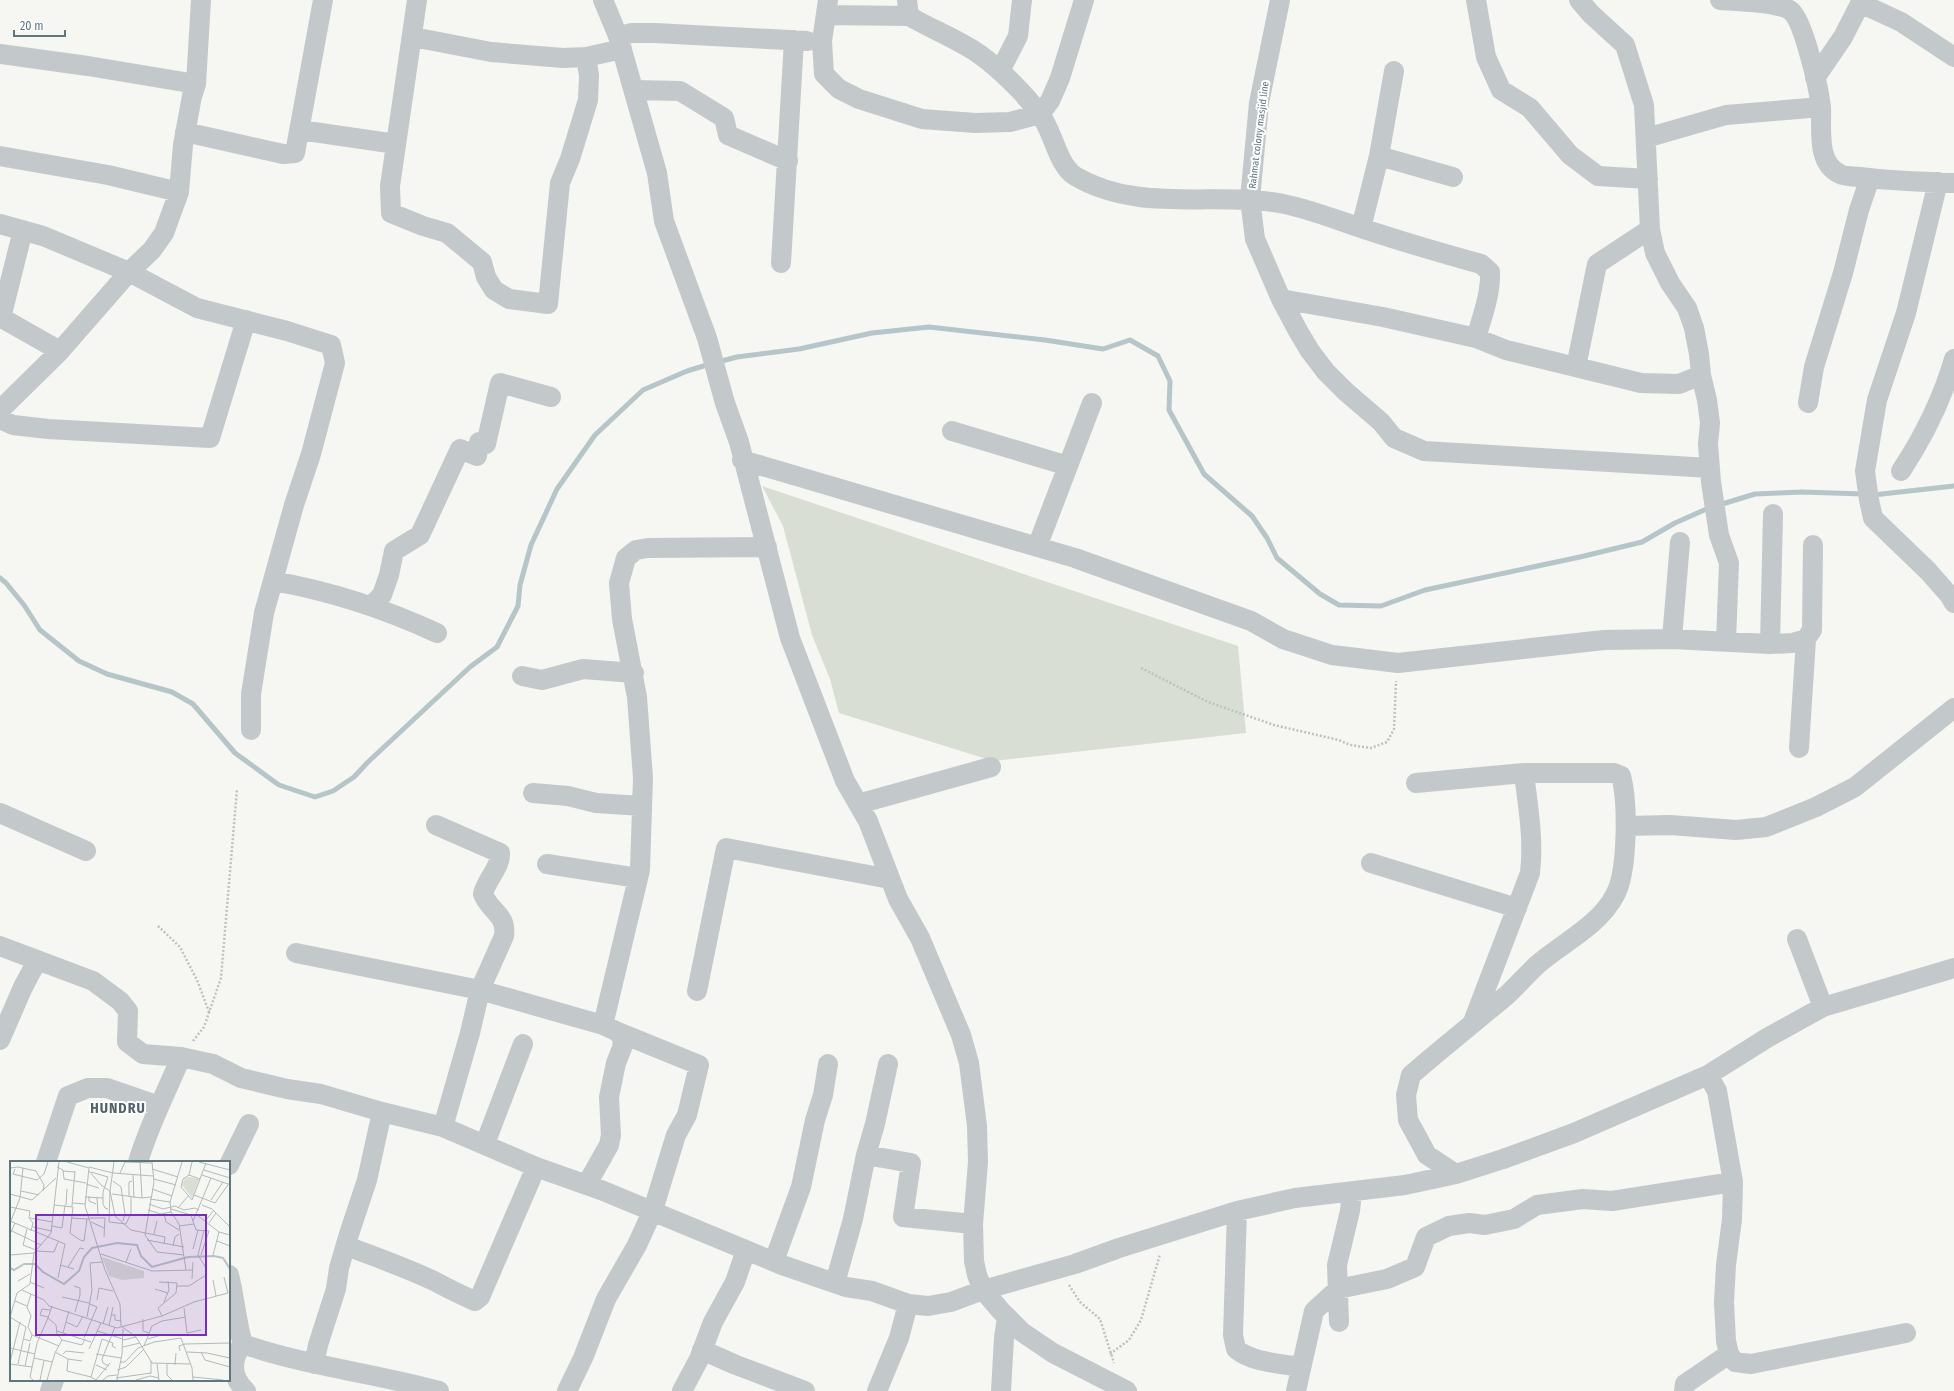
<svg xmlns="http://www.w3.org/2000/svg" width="1954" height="1391" font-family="'Fira Sans Condensed',sans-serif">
  <rect width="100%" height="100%" fill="#f6f6f2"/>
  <path fill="#d8ded3" d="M762 486 1238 646 1246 733 993 761 839 713 830 679 812 635 783 526Z"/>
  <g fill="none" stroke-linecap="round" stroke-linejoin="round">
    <path stroke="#b6c6c8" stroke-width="5" d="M718 362 737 357 799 349 872 333 929 327 1045 340 1103 349 1130 340 1158 356 1170 381 1169 410 1204 474 1252 516 1267 538 1277 558 1320 594 1339 605 1381 606 1425 590 1580 557 1642 542 1675 523 1711 507
      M1873 495 1954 486
      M1719 505 1755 494 1802 492 1863 494
      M0 578 6 583 24 605 40 630 79 661 107 674 172 692 193 704 235 753 279 785 315 797 333 791 354 777 368 762 470 667 497 647 518 606 520 585 531 545 557 489 595 435 643 390 687 371 710 364"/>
    <path stroke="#bfc1c3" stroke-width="2.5" stroke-dasharray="2 2" stroke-linecap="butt" d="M1141 668 1208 702 1274 725 1339 740 1350 745 1371 748 1387 742 1394 729 1396 681
      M158 926 180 947 197 980 209 1012
      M193 1041 204 1027 221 978 237 789
      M1069 1285 1080 1302 1100 1319 1114 1363
      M1110 1354 1129 1340 1141 1320 1160 1254"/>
    <path stroke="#c3c8ca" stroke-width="20" d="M417 0 390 186 391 213 423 226 447 233 482 262 486 277 494 290 509 299 548 304 560 183 570 159 588 100 589 75 586 57 622 49
      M603 0 618 36 657 173 664 221 707 338 725 403 739 442 790 638 845 781 868 821 898 899 920 938 961 1035 969 1063 977 1126 978 1162 973 1224 974 1261 977 1275 983 1290 1001 1311 1022 1332 1053 1353 1127 1391
      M828 0 822 41 824 74 839 89 859 99 922 119 975 123 1010 122 1040 114 1050 101 1060 78 1084 0
      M907 0 909 16C931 29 959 40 979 54 999 68 1025 94 1040 114 1053 131 1058 166 1075 176 1137 213 1212 192 1279 203 1307 208 1334 219 1361 228 1400 241 1441 253 1481 264L1490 272C1491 294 1482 317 1476 338
      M1280 0 1259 103 1250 199 1255 239 1281 299 1298 331 1310 351 1326 372 1345 391 1381 422 1394 438 1424 451 1710 468
      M1476 0 1486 57 1501 90 1530 108 1570 155 1598 176 1648 179
      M1579 0 1591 14 1625 45 1644 105 1650 229 1655 253 1670 283 1687 308 1694 328 1699 354 1701 375 1707 400 1710 423 1708 444 1711 482 1719 535 1729 563 1726 641
      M1720 0C1735 1 1780 2 1791 11 1804 22 1819 89 1821 108 1822 129 1816 163 1840 174 1845 177 1854 176 1860 177 1892 181 1922 182 1954 183
      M1860 3 1901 22 1954 57
      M826 15 909 16
      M618 36 632 33H655L807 41
      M413 37 491 52 563 58 586 57
      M0 54 88 66 196 84
      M1000 71 1018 36 1022 0
      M1815 78 1843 37 1862 0
      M634 90 680 91 724 118 728 135 788 161
      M300 130 396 144
      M185 132 283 154 295 153 323 0
      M1646 138 1726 115 1821 107
      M0 156 108 175 179 192
      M1379 156 1453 177
      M1938 182 1906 313 1877 400 1865 471 1869 500 1873 518 1928 571 1950 596 1954 603
      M0 224 43 236 129 272 197 308 287 331 331 345 335 363 311 454 294 505 264 613 251 694V730
      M1361 228 1379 156 1394 71
      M781 263 794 40
      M1281 299 1383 317 1476 338 1506 350 1641 383 1679 384 1701 375
      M0 317 60 351
      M1 318 23 230
      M1576 367 1597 264 1650 229
      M1808 403 1814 367 1843 273 1859 210 1870 178
      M0 410 60 351 129 272 152 250 164 233 179 192 183 145 192 96 196 84 201 0
      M0 419 13 425 48 429 210 438 246 320
      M952 431 1068 466
      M742 460 1075 558 1251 621 1283 639 1332 655 1398 663 1604 640 1672 639 1770 644 1792 643 1806 639
      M1901 471C1924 436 1942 400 1954 359
      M1037 547 1092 403
      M273 581C330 591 385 609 437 633
      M371 606 382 595 389 575 394 551 420 535 460 449 477 456 479 442 486 444 500 383 551 397
      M1672 639 1680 542
      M1770 644 1773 514
      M522 676 542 680 583 669 634 673
      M1799 748 1806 639 1812 630 1813 545
      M1416 783 1524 773H1614L1621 776C1628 801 1628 872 1615 895 1599 926 1562 943 1537 965 1526 975 1517 986 1507 995 1475 1022 1442 1048 1411 1075L1406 1095 1408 1120 1427 1155 1456 1174
      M533 793 568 796 596 803 642 806
      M858 804 991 767
      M0 813 86 851
      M436 825 500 853C501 867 486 880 483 894 490 912 507 914 504 936L480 990 470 1033 443 1127
      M1626 826 1670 825 1736 830 1766 827 1816 807 1855 787 1954 708
      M1371 863 1517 908
      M547 864 638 878
      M1797 939 1823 1007
      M0 946 93 981 120 1001 128 1011 127 1042 143 1054 181 1057 213 1064 241 1078 287 1089 321 1094 382 1112 443 1127 536 1167 601 1190 782 1265 846 1287 872 1291 908 1304 928 1306 951 1302 983 1290 1075 1264 1119 1248 1237 1211 1295 1198 1405 1185 1456 1174 1503 1159 1574 1133 1708 1075 1767 1038 1823 1007 1954 968
      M296 953 480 990 603 1025
      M697 991 726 848 890 879
      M1473 1022 1530 873C1534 839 1528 807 1524 773
      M0 1040 23 987 37 961
      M1708 1075 1717 1091 1733 1182 1732 1219 1726 1265 1724 1302 1726 1341 1729 1354 1735 1362 1751 1364 1906 1333
      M485 1144 523 1044
      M866 1155 911 1163 903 1217 973 1224
      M46 1162 68 1096 88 1088H107L159 1106
      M138 1162C149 1125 166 1093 181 1057
      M229 1165 249 1124
      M587 1184 609 1145 611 1135 609 1097 616 1063 622 1048 623 1039 618 1032 603 1025 640 870 643 778 637 697 622 619 619 583 626 558 636 550 648 548 767 547
      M1237 1211 1233 1335 1236 1349C1253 1363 1279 1363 1300 1367
      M346 1246C376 1257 407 1268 436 1282 449 1289 461 1295 475 1301L480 1297 536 1167
      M774 1261 801 1187 815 1120 823 1095 828 1064
      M229 1275C235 1298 236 1321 243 1344
      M835 1283 853 1219 866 1155 875 1124 888 1064
      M1339 1322 1337 1265 1350 1211 1352 1192
      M243 1344C306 1366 374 1373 439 1391
      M243 1344C230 1360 231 1377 246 1391
      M702 1350 736 1365 805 1391
      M314 1364 318 1345 336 1289 339 1268 349 1234 367 1180 382 1112
      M50 1391 54 1380
      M567 1391 583 1358 606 1299 637 1245 653 1210 676 1135 687 1115 699 1065 618 1032
      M682 1391 699 1359 713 1322 735 1282 746 1250
      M877 1391 899 1338 908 1304
      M1001 1391 1004 1338 1007 1317
      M1296 1391 1314 1311 1338 1289 1387 1279 1415 1267 1426 1237 1449 1226 1469 1223 1485 1225 1514 1219 1537 1205 1583 1199 1612 1201 1733 1182
      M1684 1391 1685 1384 1729 1354"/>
  </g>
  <g text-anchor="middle" stroke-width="4" stroke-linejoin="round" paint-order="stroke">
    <g font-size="10" fill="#60767f" stroke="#fff">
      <text transform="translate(1258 135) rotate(-83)" y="4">Rahmat colony masjid line</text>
    </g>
    <g font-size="14" font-weight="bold" letter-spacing="1" fill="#52626a" stroke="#fff">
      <text x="118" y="1113">HUNDRU</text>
    </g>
  </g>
  <g transform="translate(10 1161)">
    <rect width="220" height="220" fill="#f6f6f2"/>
    <path d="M179 16 189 18 182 37 172 24 175 17ZM92 96 134 110V117L112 119 99 115Z" fill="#d8ded3"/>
    <path fill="none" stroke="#b6c6c8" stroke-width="2" d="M0 107 4 109 14 103H25L33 111 54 123 69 110 74 96 82 87 107 82 127 84 131 95 142 106 178 96 204 95 213 97 220 108"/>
    <path fill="none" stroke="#b1bbbd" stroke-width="1" d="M57 1 79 7 75 45 95 109 110 143 111 165 126 176 142 202 181 203M104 1 100 30 105 55 121 69 155 76 154 83M115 1 142 2M130 1 132 37M142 1 144 21 135 74 147 91 174 94M172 1 160 41 161 51 169 63 176 109M182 1 179 14 190 18M189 1 220 9M47 6 53 9 54 18 76 22M79 6 103 12 143 15M0 7 8 6 26 10 34 24 33 30M5 8 3 13 27 19 34 13 38 1M142 8 168 16M194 9 220 17M53 10 65 11M79 10 91 24 100 30 99 61 116 63 121 52V36M81 11 98 16 93 31V43L95 47 98 48M110 12 115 1M123 13 124 37M179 14 173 18 171 26 182 39 196 2M192 14 218 23M144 18 166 24M103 20 111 26 115 53 113 60M76 23 89 27M142 28 162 35M11 30 29 34M0 33 22 39 46 17M102 33 132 37 141 36M184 34 205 42 220 21M79 35V40L86 43M75 36 93 37M119 36V21L122 20M87 37 88 53M140 38 160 41M201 39 213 21M63 42 75 43M139 43 153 48 165 45 174 49 185 47 189 49M44 44 63 46 60 72 70 79 74 80 77 58H80M56 44 57 28M192 44 202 48 220 66M62 45 65 10M0 46 20 50 19 57 23 62 21 70M168 47 178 35M161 48 181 54 186 69 199 70 191 94M138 49 151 53 161 51M154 52 156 61 169 69M187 54 209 71 220 74M20 57 43 61M62 57 77 58M80 57H95M196 59 204 49M0 60 55 83 48 117M183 60 201 17M81 61 94 67M0 62 10 37 13 7M199 62 206 52M42 65 52 67 55 44M169 65 184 63M23 66 42 70M17 68 13 84 26 89M0 69 31 84M0 73 5 62M144 73 147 60M94 76 95 57M137 79 174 86M207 80 220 85M163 85 165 76 169 73M183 88 188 69M26 90 44 91 48 81M91 93 142 110 183 109M0 94 24 92M203 94 209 71M116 101 121 88M50 104 64 108M58 106 70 87 74 88M182 118 183 101M203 119 206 135M8 120 20 113M20 121 34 127M149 121 167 122 166 132 148 147 152 155M64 125 70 127V134L65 151M167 125H179L196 114V107L188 94 194 69M145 128 158 132M12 129 34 139 39 145 107 167 152 155 184 141 218 132 214 116M52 136 79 142M87 139 89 127 103 130M5 140 17 145M154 141 159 129 158 120M42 145 38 157 46 164 47 173 52 179 72 184 75 178M174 147 177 172 191 169M101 154H105V159L111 160M0 156 7 132 20 123 24 92 41 72 49 1M0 156 16 166M38 156 30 154 32 148 40 149M77 156 82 129 80 102 93 101M133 158V170L139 172M56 161 67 166 73 155M93 163 98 146M99 165 103 146M47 170 81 181M87 170 113 178M53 172 59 150M22 174 49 185M74 177 87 146 80 143M14 178 20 180 22 174 18 166 21 155 17 146 21 133M138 178 151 174M113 179 126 176M134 185 142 165 152 160 176 156M113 186 130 182M0 187 25 193M79 188 91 162M170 190 169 185 175 183 220 182M45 191 58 198 72 200M177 191 197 192 220 197M191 191 195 199 220 206M53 193 56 190 74 192M86 193 111 197M24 197 42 201M58 198 57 210 81 216 86 219M0 201 10 161M110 201H115L128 187 144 181 171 177 182 207 183 219M0 203 22 206M8 203 16 166M147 203 149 219M157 203V214L162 219M86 204 97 209M165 204 166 192M15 205 20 182M99 205 93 202 92 198 105 166M107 209 116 206 134 188M141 213V200M81 216 92 178 103 182 102 185 106 187M183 216 213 219M106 217 141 212M23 219 20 216 27 182 38 157M30 219 34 200M37 219 45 192 52 179M86 219 100 202M93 219 98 215 107 214M107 219 112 193 113 168M126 219 140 215 149 217"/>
    <path fill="#7b2cbf" fill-opacity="0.15" stroke="#7b2cbf" stroke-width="2" d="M26 54H196V174H26Z"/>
    <rect width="220" height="220" fill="none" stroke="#60767f" stroke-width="2"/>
  </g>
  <path d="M14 30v6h51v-6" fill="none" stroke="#60767f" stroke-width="2"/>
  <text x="20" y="30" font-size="12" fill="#60767f" stroke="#ffffff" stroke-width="3" paint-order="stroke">20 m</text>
</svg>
